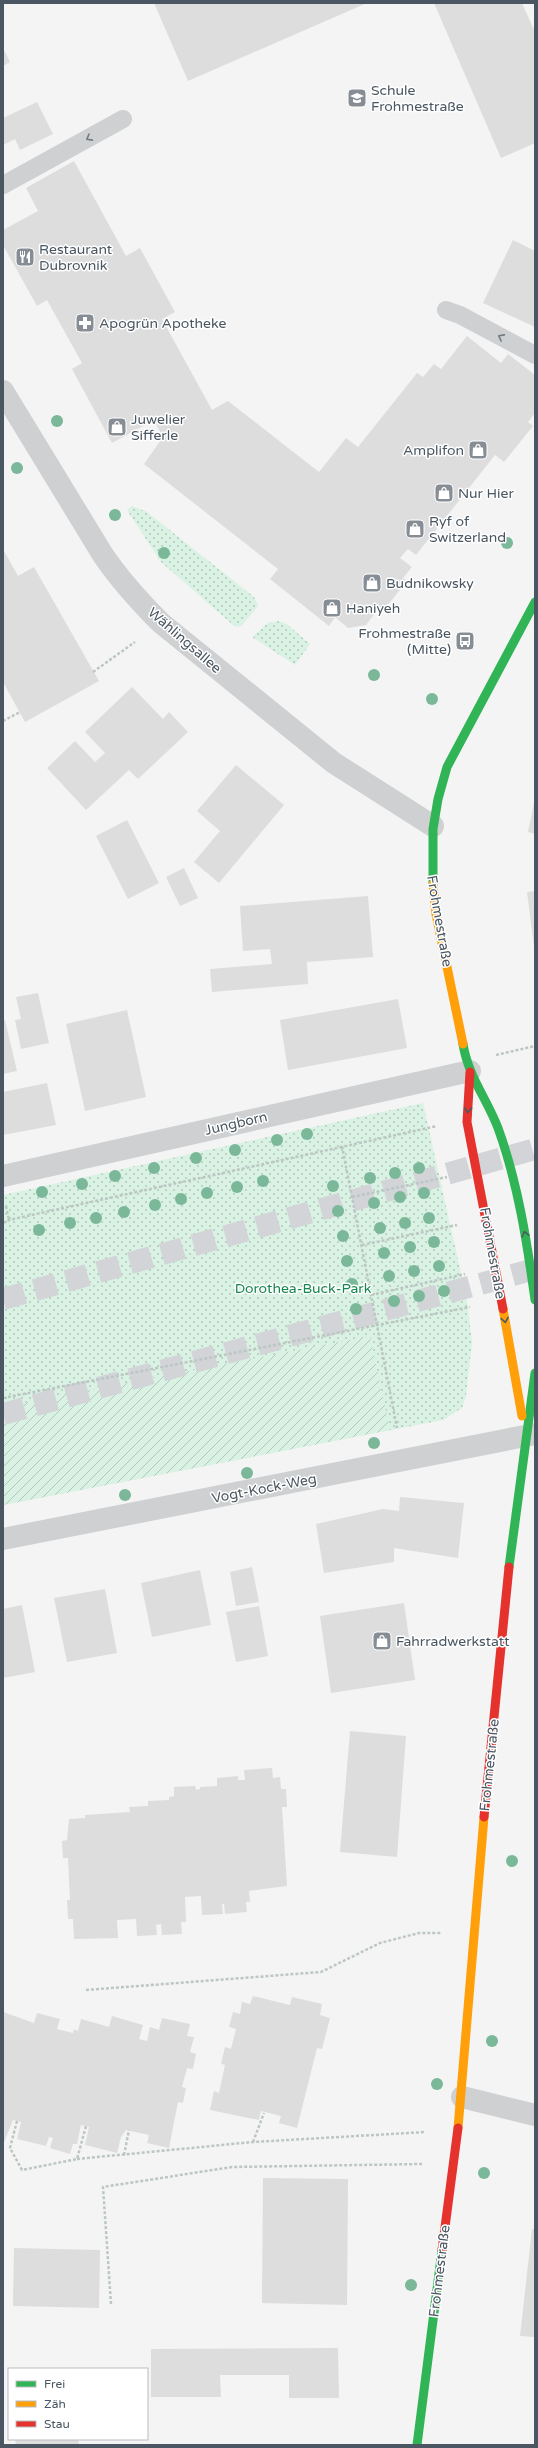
<svg xmlns="http://www.w3.org/2000/svg" width="538" height="2448" font-family="'Varela Round',sans-serif">
  <defs>
    <pattern id="grass-dots" width="8" height="8" patternUnits="userSpaceOnUse"><rect width="8" height="8" fill="#d9f2e3"/><path d="M2 2h.1M6 6h.1" fill="none" stroke="#b2c7bb" stroke-width="1.8" stroke-linecap="round"/></pattern>
    <pattern id="garden-furrows" width="10" height="10" patternUnits="userSpaceOnUse"><rect width="10" height="10" fill="#d9f2e3"/><path d="M-1 1l2-2M0 10L10 0M9 11l2-2" fill="none" stroke="#b2c7bb"/></pattern>
  </defs>
  <rect width="100%" height="100%" fill="#f4f4f4"/>
  <path fill="url(#grass-dots)" d="M132 506 147 512 254 597 258 606 242 625 239 627 233 625 161 562 127 510Z
    M279 621 288 625 310 644 295 665 252 637 268 623Z
    M423 1103 467 1300 472 1342 466 1396 462 1408 443 1420 3 1505V1195Z"/>
  <path fill="url(#garden-furrows)" d="M370 1336 390 1430 3 1505V1407Z"/>
  <path fill="#ddddde" d="M154 3H367L188 81Z
    M434 3H522L535 32V143L501 158Z
    M3 48 10 62 3 66Z
    M37 102 53 134 20 150 15 139 3 145V118Z
    M74 161 126 256 140 248 175 312 162 319 212 410 228 401 319 472 346 438 358 447 417 373 423 377 434 364 441 369 467 336 501 363 508 354 535 375V413L528 422 533 426 504 462 495 455 416 555 408 549 400 558 412 567 403 578 407 581 383 611 379 608 366 625 348 628 335 617 329 626 270 579 278 569 144 464 163 437 154 420 112 443 72 369 82 363 47 300 37 306 3 245V230L38 211 26 188Z
    M513 240 535 251V327L483 303Z
    M3 549 18 576 34 567 99 681 25 722 3 682Z
    M132 687 163 719 169 712 188 732 138 779 129 770 86 810 47 768 75 741 95 762 105 753 85 732Z
    M236 765 284 805 219 883 194 862 220 831 197 811Z
    M534 803H535V834L528 832Z
    M127 820 159 883 128 899 96 836Z
    M184 868 198 898 180 906 166 877Z
    M535 891V947H534L527 892Z
    M368 896 373 957 307 962 308 984 212 992 210 969 272 964 270 949 243 951 240 906Z
    M38 993 49 1043 21 1049 15 1020 21 1019 16 997Z
    M398 999 407 1048 288 1070 280 1020Z
    M127 1010 146 1097 85 1111 66 1024Z
    M3 1020H5L17 1071 3 1074Z
    M47 1083 56 1125 3 1135V1092Z
    M400 1497 464 1503 458 1558 394 1548V1562L324 1573 316 1524 383 1509 399 1511Z
    M252 1567 259 1602 236 1606 230 1572Z
    M200 1570 211 1625 152 1637 141 1583Z
    M105 1589 117 1653 67 1662 54 1598Z
    M404 1603 415 1680 331 1693 320 1616Z
    M22 1605 35 1672 3 1678V1609Z
    M259 1606 268 1656 236 1662 226 1612Z
    M350 1731 406 1736 397 1857 340 1852Z
    M272 1768 273 1778 280 1777 281 1789H286L287 1807H282L287 1886 249 1891 250 1902H246L247 1912 225 1914 224 1904H222L223 1914 202 1915 201 1896 185 1897 186 1922H181L182 1934 162 1935 161 1924 156 1925 157 1935 137 1936 136 1919 117 1920 118 1938 74 1939 73 1919H68L67 1900H70L68 1858H63L62 1841 67 1840 69 1819 85 1818V1815L130 1812 129 1807 148 1806V1801L169 1800V1797L174 1796V1787L195 1786 196 1790 200 1789V1787L217 1786V1778L238 1776V1780H245L244 1770Z
    M253 1996 290 2005 292 1997 322 2004 320 2015 330 2018 322 2049 317 2048 297 2128 279 2123 281 2116 261 2111 259 2120 210 2110 214 2091 219 2093 225 2065 221 2064 225 2047 231 2049 236 2029 229 2027 233 2012 240 2014 242 2002 250 2004Z
    M3 2012 34 2023 37 2013 60 2019 57 2029 73 2033 74 2029 78 2031 81 2019 109 2027 112 2016 143 2025 139 2039 147 2041 150 2027 159 2030 162 2018 190 2024 187 2036 194 2037 190 2052 196 2054 193 2069 187 2068 182 2087 186 2088 183 2103 178 2102 169 2148 147 2143 149 2135 126 2130 121 2137 117 2153 85 2145 89 2127 81 2125 77 2144H73L70 2154 50 2148 53 2138 49 2137 46 2146 17 2139 21 2122 13 2120 3 2145Z
    M263 2178 348 2179 347 2305 262 2303Z
    M532 2229H535V2337L520 2336Z
    M14 2248 100 2250 99 2308 13 2306Z
    M338 2348 339 2398H289V2375H220L221 2397H151V2349Z
    M15 2439H78L79 2445H16Z"/>
  <g fill="none" stroke-linecap="round" stroke-linejoin="round">
    <path stroke="#d2d4d7" stroke-width="22" stroke-dasharray="22 11" stroke-linecap="butt" d="M3 1299 535 1149
      M3 1414 535 1269"/>
    <path stroke="#bcc7c4" stroke-width="2.5" stroke-dasharray="3 2" stroke-linecap="butt" d="M93 672 135 642
      M3 721 20 712
      M496 1055 535 1046
      M342 1146 397 1428
      M352 1197 447 1177
      M6 1206 9 1220
      M3 1223 9 1220 437 1126
      M362 1245 457 1225
      M371 1295 465 1274
      M3 1398 470 1307
      M86 1990 321 1972 380 1943 419 1933H442
      M17 2121 10 2148 22 2170 77 2159 86 2126
      M253 2142 264 2113
      M124 2155 129 2130
      M77 2159 253 2142 426 2132
      M111 2304 103 2187 232 2167 422 2164"/>
    <path stroke="#ced0d2" stroke-width="18" d="M3 185 123 119
      M446 310 460 315 535 355"/>
    <path stroke="#ced0d2" stroke-width="22" d="M3 391 103 555C120 580 140 602 161 623L334 763 433 826
      M3 1176 470 1071
      M3 1539 535 1434
      M462 2097 535 2115"/>
    <path stroke="#30b455" stroke-width="9" d="M433 884V829L438 799 447 767 535 602
      M463 1044C468 1076 487 1099 498 1128 518 1183 527 1242 535 1300
      M509 1567 535 1373
      M417 2445 442 2250"/>
    <path stroke="#ff9f0a" stroke-width="9" d="M433 884 436 914 463 1044
      M503 1309 522 1416
      M458 2128 484 1817"/>
    <path stroke="#e5322d" stroke-width="9" d="M470 1072 467 1122 503 1309
      M484 1817 509 1567
      M442 2250 458 2128"/>
  </g>
  <g fill="#7ab899">
    <circle cx="57" cy="421" r="6"/>
    <circle cx="17" cy="468" r="6"/>
    <circle cx="115" cy="515" r="6"/>
    <circle cx="507" cy="543" r="6"/>
    <circle cx="164" cy="553" r="6"/>
    <circle cx="374" cy="675" r="6"/>
    <circle cx="432" cy="699" r="6"/>
    <circle cx="307" cy="1134" r="6"/>
    <circle cx="277" cy="1140" r="6"/>
    <circle cx="235" cy="1150" r="6"/>
    <circle cx="196" cy="1158" r="6"/>
    <circle cx="154" cy="1168" r="6"/>
    <circle cx="419" cy="1168" r="6"/>
    <circle cx="395" cy="1173" r="6"/>
    <circle cx="115" cy="1176" r="6"/>
    <circle cx="370" cy="1178" r="6"/>
    <circle cx="263" cy="1181" r="6"/>
    <circle cx="82" cy="1184" r="6"/>
    <circle cx="333" cy="1186" r="6"/>
    <circle cx="237" cy="1187" r="6"/>
    <circle cx="42" cy="1192" r="6"/>
    <circle cx="207" cy="1193" r="6"/>
    <circle cx="424" cy="1193" r="6"/>
    <circle cx="400" cy="1197" r="6"/>
    <circle cx="181" cy="1199" r="6"/>
    <circle cx="374" cy="1203" r="6"/>
    <circle cx="155" cy="1205" r="6"/>
    <circle cx="338" cy="1211" r="6"/>
    <circle cx="124" cy="1212" r="6"/>
    <circle cx="96" cy="1218" r="6"/>
    <circle cx="429" cy="1218" r="6"/>
    <circle cx="70" cy="1223" r="6"/>
    <circle cx="405" cy="1223" r="6"/>
    <circle cx="380" cy="1228" r="6"/>
    <circle cx="39" cy="1230" r="6"/>
    <circle cx="343" cy="1236" r="6"/>
    <circle cx="434" cy="1242" r="6"/>
    <circle cx="410" cy="1247" r="6"/>
    <circle cx="384" cy="1253" r="6"/>
    <circle cx="347" cy="1261" r="6"/>
    <circle cx="439" cy="1266" r="6"/>
    <circle cx="414" cy="1271" r="6"/>
    <circle cx="389" cy="1276" r="6"/>
    <circle cx="352" cy="1284" r="6"/>
    <circle cx="444" cy="1291" r="6"/>
    <circle cx="419" cy="1296" r="6"/>
    <circle cx="394" cy="1301" r="6"/>
    <circle cx="356" cy="1309" r="6"/>
    <circle cx="374" cy="1443" r="6"/>
    <circle cx="247" cy="1473" r="6"/>
    <circle cx="125" cy="1495" r="6"/>
    <circle cx="512" cy="1861" r="6"/>
    <circle cx="492" cy="2041" r="6"/>
    <circle cx="437" cy="2084" r="6"/>
    <circle cx="484" cy="2173" r="6"/>
    <circle cx="411" cy="2285" r="6"/>
  </g>
  <defs><path id="oneway-chevron" d="M-2-3.5L2.5 0L-2 3.5" fill="none" stroke-width="1.6" stroke-linecap="round" stroke-linejoin="round"/></defs>
  <g stroke="#727b83">
    <use href="#oneway-chevron" transform="translate(89 138) rotate(151)"/>
    <use href="#oneway-chevron" transform="translate(501 337) rotate(-152)"/>
  </g>
  <g stroke="#495b60">
    <use href="#oneway-chevron" transform="translate(468 1110) rotate(93)"/>
    <use href="#oneway-chevron" transform="translate(525 1234) rotate(-103)"/>
    <use href="#oneway-chevron" transform="translate(505 1320) rotate(80)"/>
  </g>
  <defs>
    <g id="school-square" transform="scale(1)"><rect x="-9" y="-9" width="18" height="18" rx="4" fill="#868d94" stroke="#fff"/><path d="M0-5L7-2L0 1L-7-2ZM-4 1L0 2.5L4 1V4Q0 6-4 4Z" fill="#fff"/></g>
    <g id="restaurant-square" transform="scale(1)"><rect x="-9" y="-9" width="18" height="18" rx="4" fill="#868d94" stroke="#fff"/><path d="M-5-6h1v4h1v-4h1v4h1v-4h1v5L-1.5 .5V6h-2V.5L-5-1ZM5-6V6H3V1.5H1.5Q1.5-4 5-6Z" fill="#fff"/></g>
    <g id="pharmacy-square" transform="scale(1)"><rect x="-9" y="-9" width="18" height="18" rx="4" fill="#868d94" stroke="#fff"/><path d="M-2-6h4v4h4v4h-4v4h-4v-4h-4v-4h4Z" fill="#fff"/></g>
    <g id="shop-square" transform="scale(1)"><rect x="-9" y="-9" width="18" height="18" rx="4" fill="#868d94" stroke="#fff"/><path d="M-5-2.5h2.3a2.7 3.5 0 0 1 5.4 0H5L5.5 6h-11ZM-1.5-2.5h3a1.5 2.3 0 0 0-3 0Z" fill="#fff"/></g>
    <g id="bus-square" transform="scale(1)"><rect x="-9" y="-9" width="18" height="18" rx="4" fill="#868d94" stroke="#fff"/><path d="M-5-6H5V4H4V6H2V4H-2V6H-4V4H-5ZM-3.5-4V0h7V-4ZM-3.5 1.2v1.5H-2V1.2ZM2 1.2v1.5H3.5V1.2Z" fill="#fff"/></g>
  </defs>
  <g fill-rule="evenodd">
    <use href="#school-square" x="357" y="98"/>
    <use href="#restaurant-square" x="25" y="257"/>
    <use href="#pharmacy-square" x="85" y="323"/>
    <use href="#shop-square" x="117" y="427"/>
    <use href="#shop-square" x="478" y="450"/>
    <use href="#shop-square" x="444" y="493"/>
    <use href="#shop-square" x="415" y="529"/>
    <use href="#shop-square" x="372" y="583"/>
    <use href="#shop-square" x="332" y="608"/>
    <use href="#bus-square" x="465" y="641"/>
    <use href="#shop-square" x="382" y="1641"/>
  </g>
  <g text-anchor="middle" stroke-width="3" stroke-linejoin="round" paint-order="stroke">
    <g font-size="14" fill="#4a5661" stroke="#fff" text-anchor="start">
      <text x="371" y="95">Schule<tspan x="371" dy="16">Frohmestraße</tspan></text>
      <text x="39" y="254">Restaurant<tspan x="39" dy="16">Dubrovnik</tspan></text>
      <text x="99" y="328">Apogrün Apotheke</text>
      <text x="131" y="424">Juwelier<tspan x="131" dy="16">Sifferle</tspan></text>
      <text x="464" y="455" text-anchor="end">Amplifon</text>
      <text x="458" y="498">Nur Hier</text>
      <text x="429" y="526">Ryf of<tspan x="429" dy="16">Switzerland</tspan></text>
      <text x="386" y="588">Budnikowsky</text>
      <text x="346" y="613">Haniyeh</text>
      <text x="451" y="638" text-anchor="end">Frohmestraße<tspan x="451" dy="16">(Mitte)</tspan></text>
      <text x="396" y="1646">Fahrradwerkstatt</text>
    </g>
    <g font-size="14" fill="#4a5661" stroke="#fff">
      <text transform="translate(185 640) rotate(41)" y="5">Wählingsallee</text>
      <text transform="translate(440 921) rotate(80)" y="5">Frohmestraße</text>
      <text transform="translate(236 1123) rotate(-13)" y="5">Jungborn</text>
      <text transform="translate(493 1253) rotate(80)" y="5">Frohmestraße</text>
      <text transform="translate(264 1488) rotate(-11)" y="5">Vogt-Kock-Weg</text>
      <text transform="translate(489 1765) rotate(-84)" y="5">Frohmestraße</text>
      <text transform="translate(439 2271) rotate(-83)" y="5">Frohmestraße</text>
    </g>
    <g font-size="14" fill="#17864f" stroke="#fff">
      <text x="303" y="1293">Dorothea-Buck-Park</text>
    </g>
  </g>
  <rect width="538" height="2448" fill="none" stroke="#4a5661" stroke-width="8"/>
  <rect x="8" y="2368" width="140" height="72" fill="#ffffff" stroke="#b7bbc0"/>
  <rect x="16" y="2381" width="20" height="6" fill="#30b455" stroke="#b7bbc0"/>
  <text x="44" y="2388" font-size="12" fill="#4a5661">Frei</text>
  <rect x="16" y="2401" width="20" height="6" fill="#ff9f0a" stroke="#b7bbc0"/>
  <text x="44" y="2408" font-size="12" fill="#4a5661">Zäh</text>
  <rect x="16" y="2421" width="20" height="6" fill="#e5322d" stroke="#b7bbc0"/>
  <text x="44" y="2428" font-size="12" fill="#4a5661">Stau</text>
</svg>
